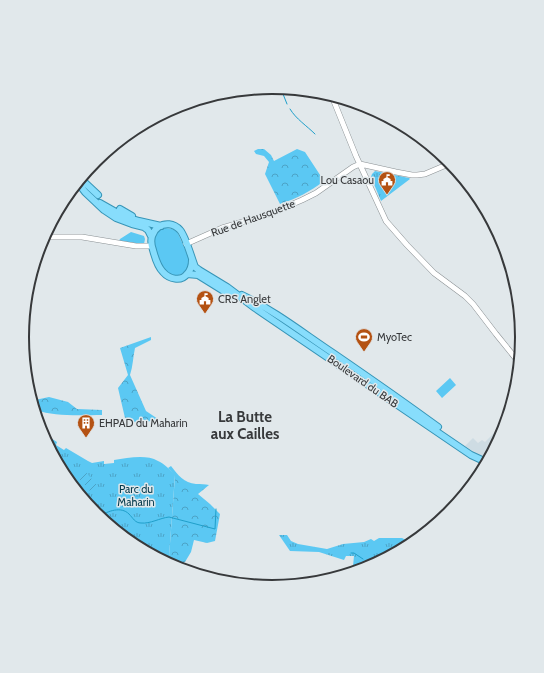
<svg xmlns="http://www.w3.org/2000/svg" width="544" height="673" font-family="Cabin,sans-serif">
  <defs>
    <pattern id="forest-crowns" width="20" height="18" patternUnits="userSpaceOnUse"><rect width="20" height="18" fill="#5bc8f3"/><path d="M2 6a3 3 0 1 1 6 0M12 15a3 3 0 1 1 6 0" fill="none" stroke="#4ca3c6"/></pattern>
    <pattern id="park-tufts" width="24" height="20" patternUnits="userSpaceOnUse"><rect width="24" height="20" fill="#5bc8f3"/><path d="M3 7l-1-3M5 7V3M7 7l1-3M15 17l-1-3M17 17v-4M19 17l1-3" fill="none" stroke="#4ca3c6"/></pattern>
    <pattern id="garden-furrows" width="10" height="10" patternUnits="userSpaceOnUse"><rect width="10" height="10" fill="#5bc8f3"/><path d="M-1 1l2-2M0 10L10 0M9 11l2-2" fill="none" stroke="#4ca3c6"/></pattern>
  </defs>
  <rect width="100%" height="100%" fill="#e1e8eb"/>
  <path fill="#cedce3" d="M502 425 504 427 503 432 485 459 465 446 473 438 478 443 482 440 485 442Z"/>
  <path fill="#5bc8f3" d="M165 228C170 228 174 229 177 232 179 235 189 257 189 261 189 264 188 267 186 270 185 272 182 274 179 275 174 276 168 274 165 270 160 263 151 242 155 235 157 231 162 229 165 228Z
    M131 232 144 236 145 239 144 244 119 241 120 239Z
    M450 378 456 385 442 398 436 391Z"/>
  <path fill="url(#forest-crowns)" d="M258 149H264L271 155 274 161 297 149 305 152 324 181C309 192 298 198 280 204L265 174 269 162 264 156 256 154 254 151Z
    M151 337V340L135 348C133 357 133 366 130 375L146 411 158 419 139 424 125 418 118 388 128 375 120 348Z
    M49 397 68 402 77 409 102 410V415C84 415 53 417 37 410L35 400Z
    M171 466C178 475 184 483 196 484 201 484 205 484 209 485L198 494 210 504 220 514 215 541 207 543 194 540 191 552 185 562 174 566 170 563 169 557 175 476 168 468Z"/>
  <path fill="url(#park-tufts)" d="M375 171 409 178 410 179 381 201 371 177 372 174Z
    M41 432 57 442 56 445 64 450 66 448 88 461 92 463 104 461V464L114 463V460C128 458 146 454 158 461 165 464 170 470 175 475L169 557 170 563 95 513Z
    M279 535H287L291 541 298 544 327 549 343 544 364 542 371 539 374 541 379 538H402L408 541 367 568 340 573 353 566 354 556H346L344 560 319 552 290 551Z"/>
  <path fill="url(#garden-furrows)" d="M83 469 97 485 90 491 76 475Z"/>
  <g fill="none" stroke-linecap="round" stroke-linejoin="round">
    <path stroke="#1f9fca" stroke-width="1" d="M279 88 283 94 287 104
      M290 109C296 119 307 126 315 134
      M100 516C108 511 121 506 129 514 133 518 135 523 141 523 150 524 160 518 169 517L215 529 216 509
      M351 553H354L363 559
      M380 558H382"/>
    <g stroke="#8b9194" stroke-width="6">
      <path id="secondary" d="M333 99 356 156 386 221 407 245 434 273 465 296 473 304 496 334 517 360
        M44 237H82L136 246H151
        M186 244 222 228 269 214 302 200 316 193 353 167 360 164 396 172 412 175H417L425 174 451 163"/>
    </g>
    <g stroke="#3795b7" stroke-width="8">
      <path id="primary" d="M82 180 98 195
        M79 184 85 192 104 210 116 218 132 224 144 227 148 230 151 236
        M100 203 123 216 139 221 161 226
        M120 209 132 216
        M192 260C192 265 191 270 187 274 181 282 169 279 163 272 157 266 155 257 153 250 145 229 167 216 180 230 186 237 191 257 195 267L199 270 227 287 255 308 471 455 484 461
        M187 274 198 275 235 298
        M242 295C275 311 303 333 333 353 368 377 404 402 438 427"/>
    </g>
    <use href="#secondary" stroke="#fff" stroke-width="5"/>
    <use href="#primary" stroke="#87ddfc" stroke-width="6"/>
  </g>
  <defs>
    <g id="civic-pin" transform="scale(0.9)"><path d="M0 17L-7.5 6A9.5 9.5 0 1 1 7.5 6Z" fill="#b45213" stroke="#e1e8eb"/><path d="M-.6-6.5H3V-4.5H.6V-3L4-1V1h2V6H-6V1h2V-1L-.6-3ZM-1.2 2.5V6h2.4V2.5Z" fill="#fff"/></g>
    <g id="stadium-pin" transform="scale(0.9)"><path d="M0 17L-7.5 6A9.5 9.5 0 1 1 7.5 6Z" fill="#b45213" stroke="#e1e8eb"/><path d="M0-5a6.5 5 0 1 0 0 10a6.5 5 0 1 0 0-10ZM-3.5-1.8h7v3.6h-7Z" fill="#fff"/></g>
    <g id="building-pin" transform="scale(0.9)"><path d="M0 17L-7.5 6A9.5 9.5 0 1 1 7.5 6Z" fill="#b45213" stroke="#e1e8eb"/><path d="M-4-6H4V6H1V3H-1V6H-4ZM-2.5-4.3h1.7v1.8h-1.7ZM.8-4.3h1.7v1.8H.8ZM-2.5-1h1.7V.8h-1.7ZM.8-1h1.7V.8H.8Z" fill="#fff"/></g>
  </defs>
  <g fill-rule="evenodd">
    <use href="#civic-pin" x="387" y="180"/>
    <use href="#civic-pin" x="205" y="299"/>
    <use href="#stadium-pin" x="364" y="337"/>
    <use href="#building-pin" x="86" y="423"/>
  </g>
  <g text-anchor="middle" stroke-width="3" stroke-linejoin="round" paint-order="stroke">
    <g font-size="11" fill="#37393b" stroke="#e1e8eb" text-anchor="start">
      <text x="374" y="184" text-anchor="end">Lou Casaou</text>
      <text x="218" y="303">CRS Anglet</text>
      <text x="377" y="341">MyoTec</text>
      <text x="99" y="427">EHPAD du Maharin</text>
    </g>
    <g font-size="11" fill="#37393b" stroke="#e1e8eb">
      <text transform="translate(253 218) rotate(-20)" y="4">Rue de Hausquette</text>
      <text transform="translate(363 381) rotate(35)" y="4">Boulevard du BAB</text>
    </g>
    <g font-size="11" fill="#063b4d" stroke="#e1e8eb">
      <text x="136" y="493">Parc du<tspan x="136" dy="13">Maharin</tspan></text>
    </g>
    <g font-size="15" font-weight="bold" fill="#37393b" stroke="#e1e8eb">
      <text x="245" y="422">La Butte<tspan x="245" dy="17">aux Cailles</tspan></text>
    </g>
  </g>
  <path d="M0 0H544V673H0ZM29 337a243 243 0 1 1 486 0a243 243 0 1 1-486 0Z" fill="#e1e8eb" fill-rule="evenodd"/>
  <path fill="none" stroke="#37393b" stroke-width="2" d="M29 337a243 243 0 1 1 486 0a243 243 0 1 1-486 0Z"/>
</svg>
